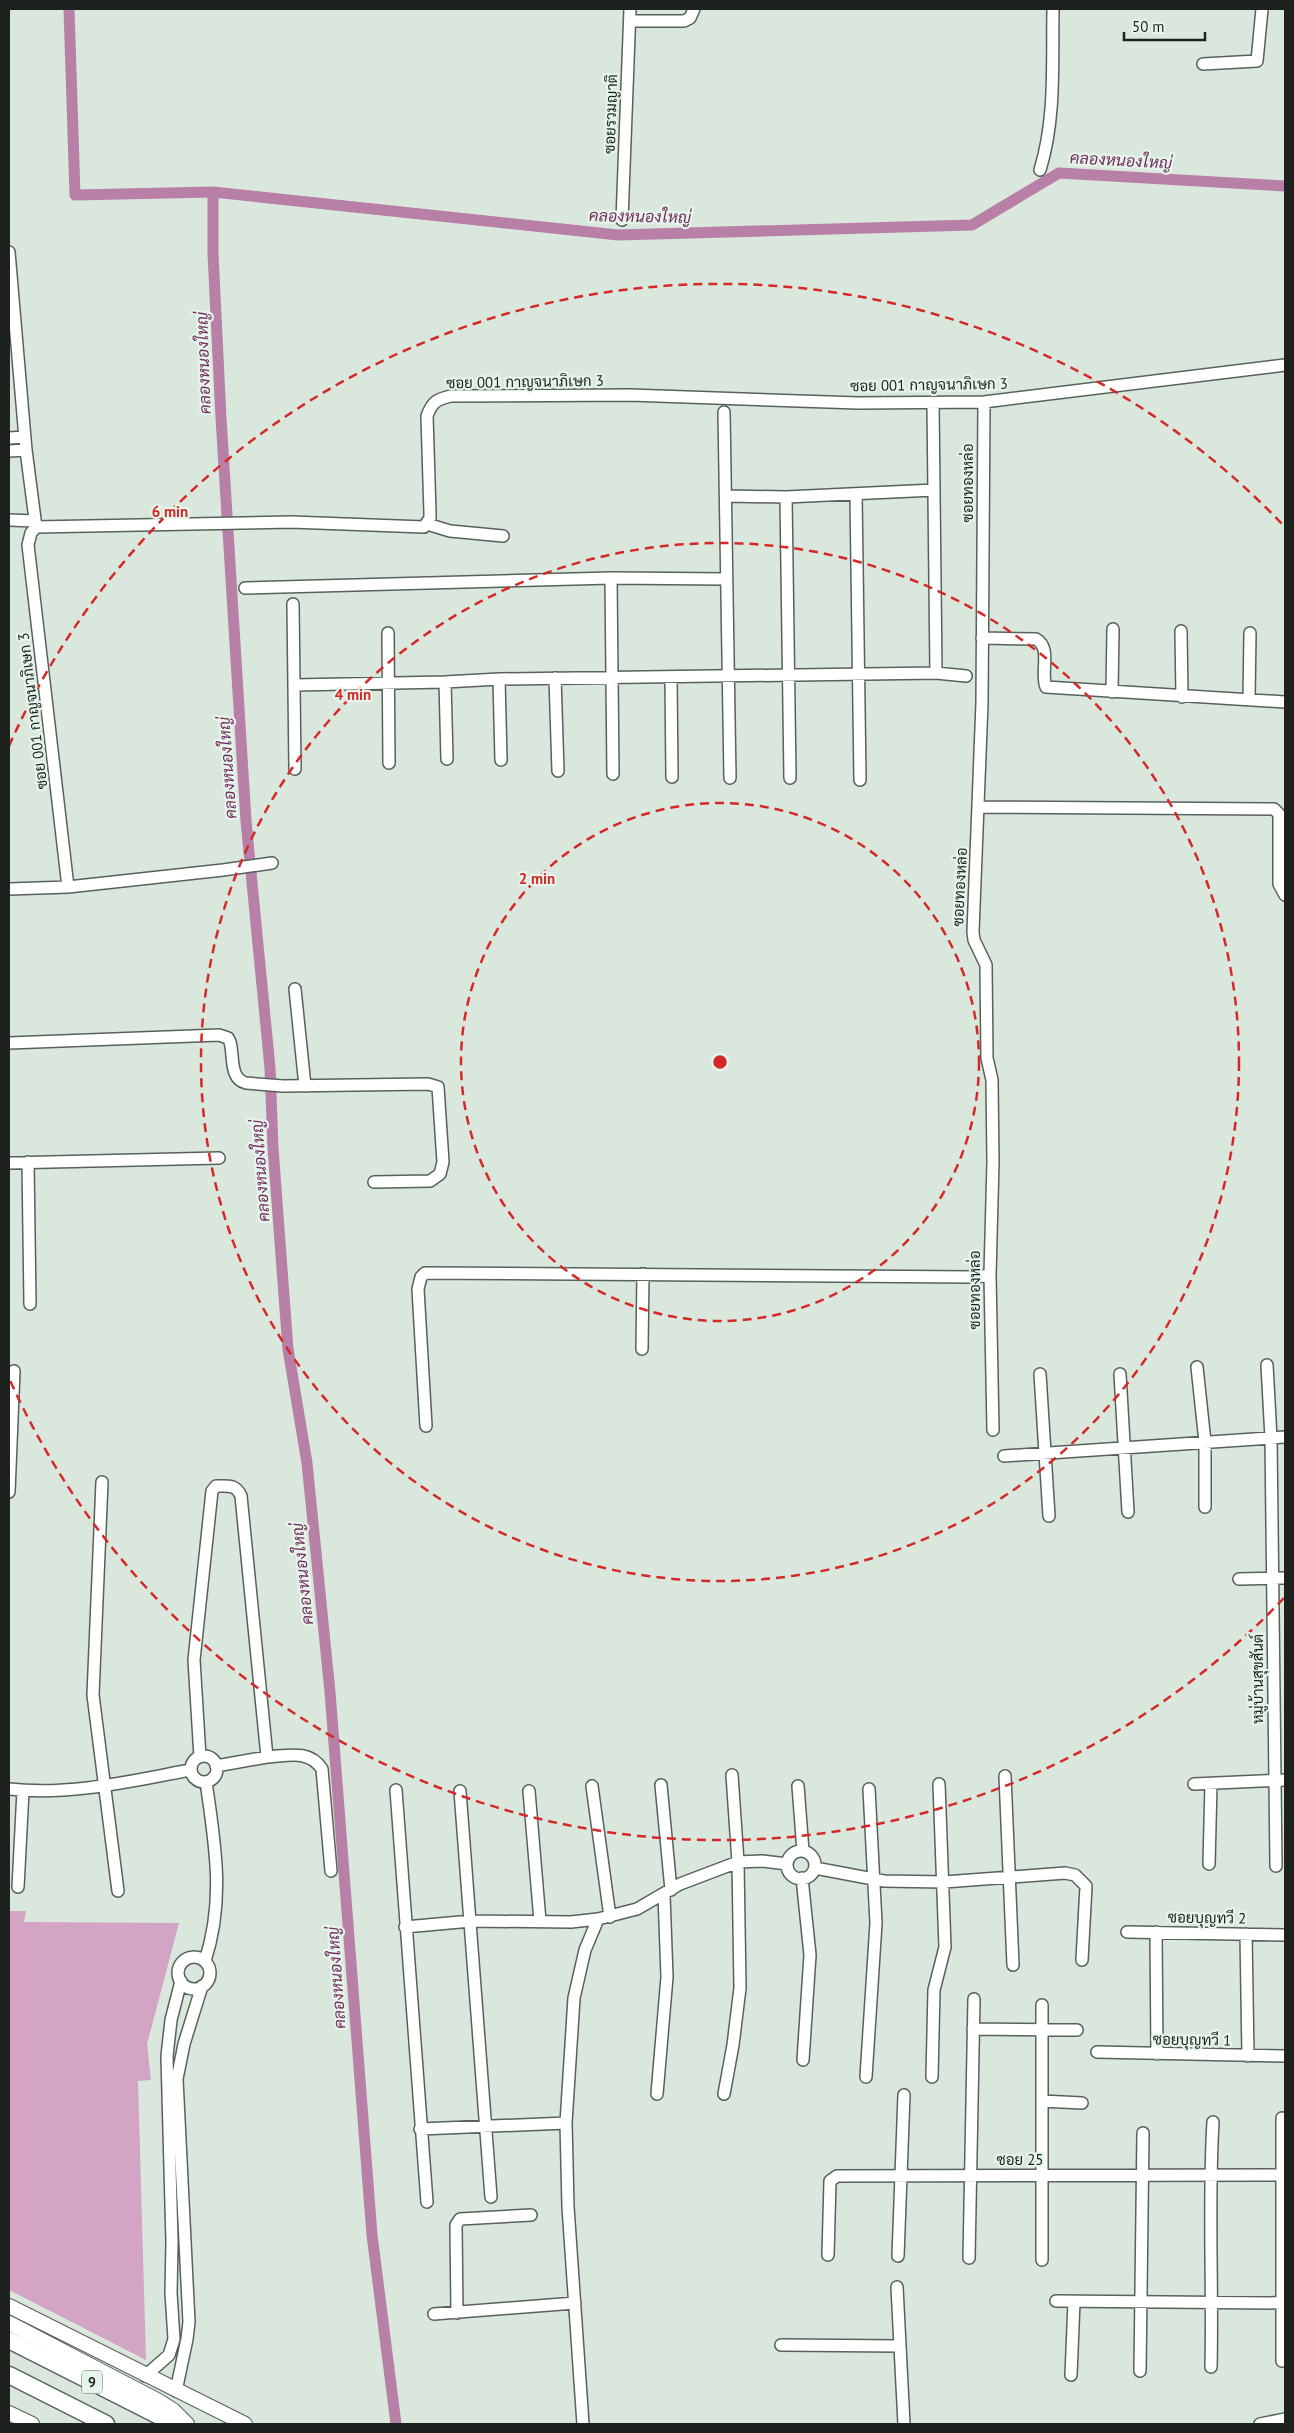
<svg xmlns="http://www.w3.org/2000/svg" width="1294" height="2433" font-family="'PT Sans',Sarabun,sans-serif">
  <rect width="100%" height="100%" fill="#d9e7dd"/>
  <path fill="#d3a4c3" d="M9 1911H26L24 1922 179 1923 147 2044 151 2080 138 2081 146 2360 9 2290Z"/>
  <g fill="none" stroke-linecap="round" stroke-linejoin="round">
    <path stroke="#b87fa7" stroke-width="11" d="M69 9 75 195 213 192
      M396 2424 372 2235 330 1692 307 1463 288 1349 273 1148 270 1068 246 821 221 418 213 254V192L618 235 972 225 1059 173 1285 186"/>
    <g stroke="#576259" stroke-width="14">
      <path id="minor" d="M630 21H684L690 18 694 9
        M1203 64 1257 61 1262 9
        M1040 170C1056 118 1052 63 1053 9
        M622 220 630 9
        M9 252 26 450 36 527
        M984 402 982 703 973 932 974 940 986 965 987 1058 992 1080 993 1162 990 1275 993 1430
        M933 403 936 673
        M724 412 730 778
        M9 438 25 437
        M9 451 26 450
        M856 494 860 780
        M727 496 786 497 934 490
        M786 497 790 778
        M9 520 35 521
        M427 524 450 531 503 536
        M611 578 613 774
        M245 588 611 578 726 579
        M293 604 295 769
        M1181 631 1182 697
        M388 633 389 763
        M982 638 1036 639C1052 648 1040 672 1046 687L1285 702
        M671 677 672 777
        M555 678 558 771
        M499 679 501 760
        M445 682 447 759
        M295 685 445 682 499 679 936 673 966 676
        M1112 692 1113 629
        M1249 699 1250 633
        M979 807 1274 809 1279 814V884L1285 895
        M68 887 28 545 31 533 36 527 291 522 424 527 430 518V513L427 416C432 402 437 399 451 396L630 395 858 403 984 402 1285 365
        M9 889 68 887 223 870 272 863
        M295 989 305 1086
        M9 1043 219 1035 228 1038 230 1042C234 1055 229 1079 246 1083L283 1086 428 1084 438 1087 443 1162 440 1174 430 1181 374 1182
        M28 1162 30 1304
        M9 1163 219 1158
        M642 1349 643 1274
        M1267 1365 1271 1438 1276 1866
        M1197 1367 1205 1442V1507
        M1040 1374 1049 1516
        M1120 1374 1128 1512
        M426 1426 418 1289 421 1277 425 1273 973 1277 990 1275
        M1004 1456 1285 1437
        M102 1482 93 1695 118 1891
        M9 1492 14 1371
        M1239 1579 1285 1578
        M191 1769a13 13 0 1 1 26 0a13 13 0 1 1-26 0Z
        M200 1757 194 1660 212 1491 216 1486C228 1486 236 1484 241 1496L267 1757 216 1766
        M267 1757C287 1756 309 1749 322 1769L331 1871
        M1005 1776 1013 1965
        M1194 1784 1285 1780
        M661 1785 671 1890
        M592 1786 610 1917
        M798 1786 803 1851
        M9 1789C70 1796 131 1781 190 1770
        M396 1790 427 2202
        M460 1791 491 2197
        M529 1791 540 1921
        M787 1865a14 14 0 1 1 28 0a14 14 0 1 1-28 0Z
        M1209 1864 1211 1784
        M815 1868 884 1881 944 1882 1065 1873 1075 1875 1086 1886 1082 1960
        M802 1878 810 1955 803 2060
        M18 1887 23 1791
        M405 1927 471 1921 571 1922 598 1919
        M1127 1932 1285 1935
        M1156 1932 1157 2054
        M1246 1934 1248 2056
        M178 1973a16 16 0 1 1 32 0a16 16 0 1 1-32 0Z
        M205 1961C225 1900 215 1844 206 1782
        M1042 2005V2260
        M973 2029 1077 2030
        M1097 2052 1285 2056
        M866 2077 876 1923 869 1789
        M932 2077 934 1990 945 1947 939 1784
        M657 2094 667 1977 664 1895
        M724 2094 733 2045 740 1988 738 1862 732 1775
        M1042 2101 1082 2103
        M1282 2118V2361
        M420 2129 566 2123
        M828 2255 830 2181 837 2176 1285 2175
        M898 2256 904 2095
        M969 2258 974 1999
        M897 2287 904 2424
        M1056 2301 1285 2303
        M457 2313 456 2225 460 2219 531 2215
        M434 2314 575 2303
        M781 2345 900 2346
        M1211 2367C1213 2285 1208 2203 1213 2122
        M1140 2371 1143 2133
        M1071 2375 1074 2302
        M145 2376 169 2355 174 2339 171 2293 172 2242 167 2056 171 2020 181 1981
        M176 2391 187 2339 189 2322 177 2079 184 2044 202 1986
        M583 2424 568 2207 566 2123 574 1998 585 1950 598 1919 637 1909 680 1884 738 1862 762 1861 787 1864
        M1260 2424 1285 2419"/>
    </g>
    <g stroke="#576259" stroke-width="16">
      <path id="major" d="M9 2306 245 2424
        M9 2323 157 2400 173 2410 187 2424
        M9 2413 32 2424"/>
    </g>
    <g stroke="#576259" stroke-width="19">
      <path id="highway" d="M9 2340 175 2424
        M9 2375 106 2424"/>
    </g>
    <use href="#minor" stroke="#fff" stroke-width="11"/>
    <use href="#major" stroke="#fff" stroke-width="14"/>
    <use href="#highway" stroke="#fff" stroke-width="16"/>
  </g>
  <g fill="none" stroke="#d62828" stroke-width="2.5" stroke-dasharray="9 6">
    <circle cx="720" cy="1062" r="259"/>
    <circle cx="720" cy="1062" r="519"/>
    <path d="M1284 1598A778 778 0 0 1 9 1378M9 746A778 778 0 0 1 1284 526"/>
  </g>
  <g text-anchor="middle" stroke-width="4.5" stroke-linejoin="round" paint-order="stroke">
    <rect fill="#e7f4ea" stroke="#5a615b" stroke-width="1" x="82" y="2370.5" width="20" height="23" rx="4"/>
    <g font-size="14" font-weight="bold" fill="#1d221e">
      <text x="92" y="2387">9</text>
    </g>
    <g font-size="15" fill="#1d221e" stroke="#e7f4ea">
      <text transform="translate(611 114) rotate(-88)" y="5">ซอยรวมญาติ</text>
      <text transform="translate(525 382) rotate(-1)" y="5">ซอย 001 กาญจนาภิเษก 3</text>
      <text transform="translate(929 385) rotate(-1)" y="5">ซอย 001 กาญจนาภิเษก 3</text>
      <text transform="translate(968 483) rotate(-90)" y="5">ซอยทองหล่อ</text>
      <text transform="translate(33 711) rotate(-97)" y="5">ซอย 001 กาญจนาภิเษก 3</text>
      <text transform="translate(960 887) rotate(-87)" y="5">ซอยทองหล่อ</text>
      <text transform="translate(975 1290) rotate(-90)" y="5">ซอยทองหล่อ</text>
      <text transform="translate(1258 1679) rotate(-90)" y="5">หมู่บ้านสุขสันต์</text>
      <text transform="translate(1207 1918) rotate(1)" y="5">ซอยบุญทวี 2</text>
      <text transform="translate(1192 2040) rotate(1)" y="5">ซอยบุญทวี 1</text>
      <text x="1020" y="2165">ซอย 25</text>
    </g>
    <g font-size="16" font-style="italic" fill="#722c60" stroke="#e7f4ea">
      <text transform="translate(1121 160) rotate(3)" y="6">คลองหนองใหญ่</text>
      <text transform="translate(640 216) rotate(1)" y="6">คลองหนองใหญ่</text>
      <text transform="translate(203 363) rotate(-92)" y="6">คลองหนองใหญ่</text>
      <text transform="translate(227 768) rotate(-94)" y="6">คลองหนองใหญ่</text>
      <text transform="translate(260 1171) rotate(-94)" y="6">คลองหนองใหญ่</text>
      <text transform="translate(302 1574) rotate(-96)" y="6">คลองหนองใหญ่</text>
      <text transform="translate(336 1978) rotate(-94)" y="6">คลองหนองใหญ่</text>
    </g>
  </g>
  <circle cx="720" cy="1062" r="8" fill="#d62828" stroke="#e7f4ea" stroke-width="2.5"/>
  <g font-size="15" text-anchor="middle" font-weight="bold" fill="#d62828" stroke="#e7f4ea" stroke-width="4.5" stroke-linejoin="round" paint-order="stroke">
    <text x="170" y="517">6 min</text>
    <text x="353" y="700">4 min</text>
    <text x="537" y="884">2 min</text>
  </g>
  <rect width="1294" height="2433" fill="none" stroke="#1d221e" stroke-width="20"/>
  <path d="M1124 32v8h81v-8" fill="none" stroke="#1d221e" stroke-width="2.5"/>
  <text x="1132" y="32" font-size="15" fill="#1d221e" stroke="#e7f4ea" stroke-width="4" paint-order="stroke">50 m</text>
</svg>
